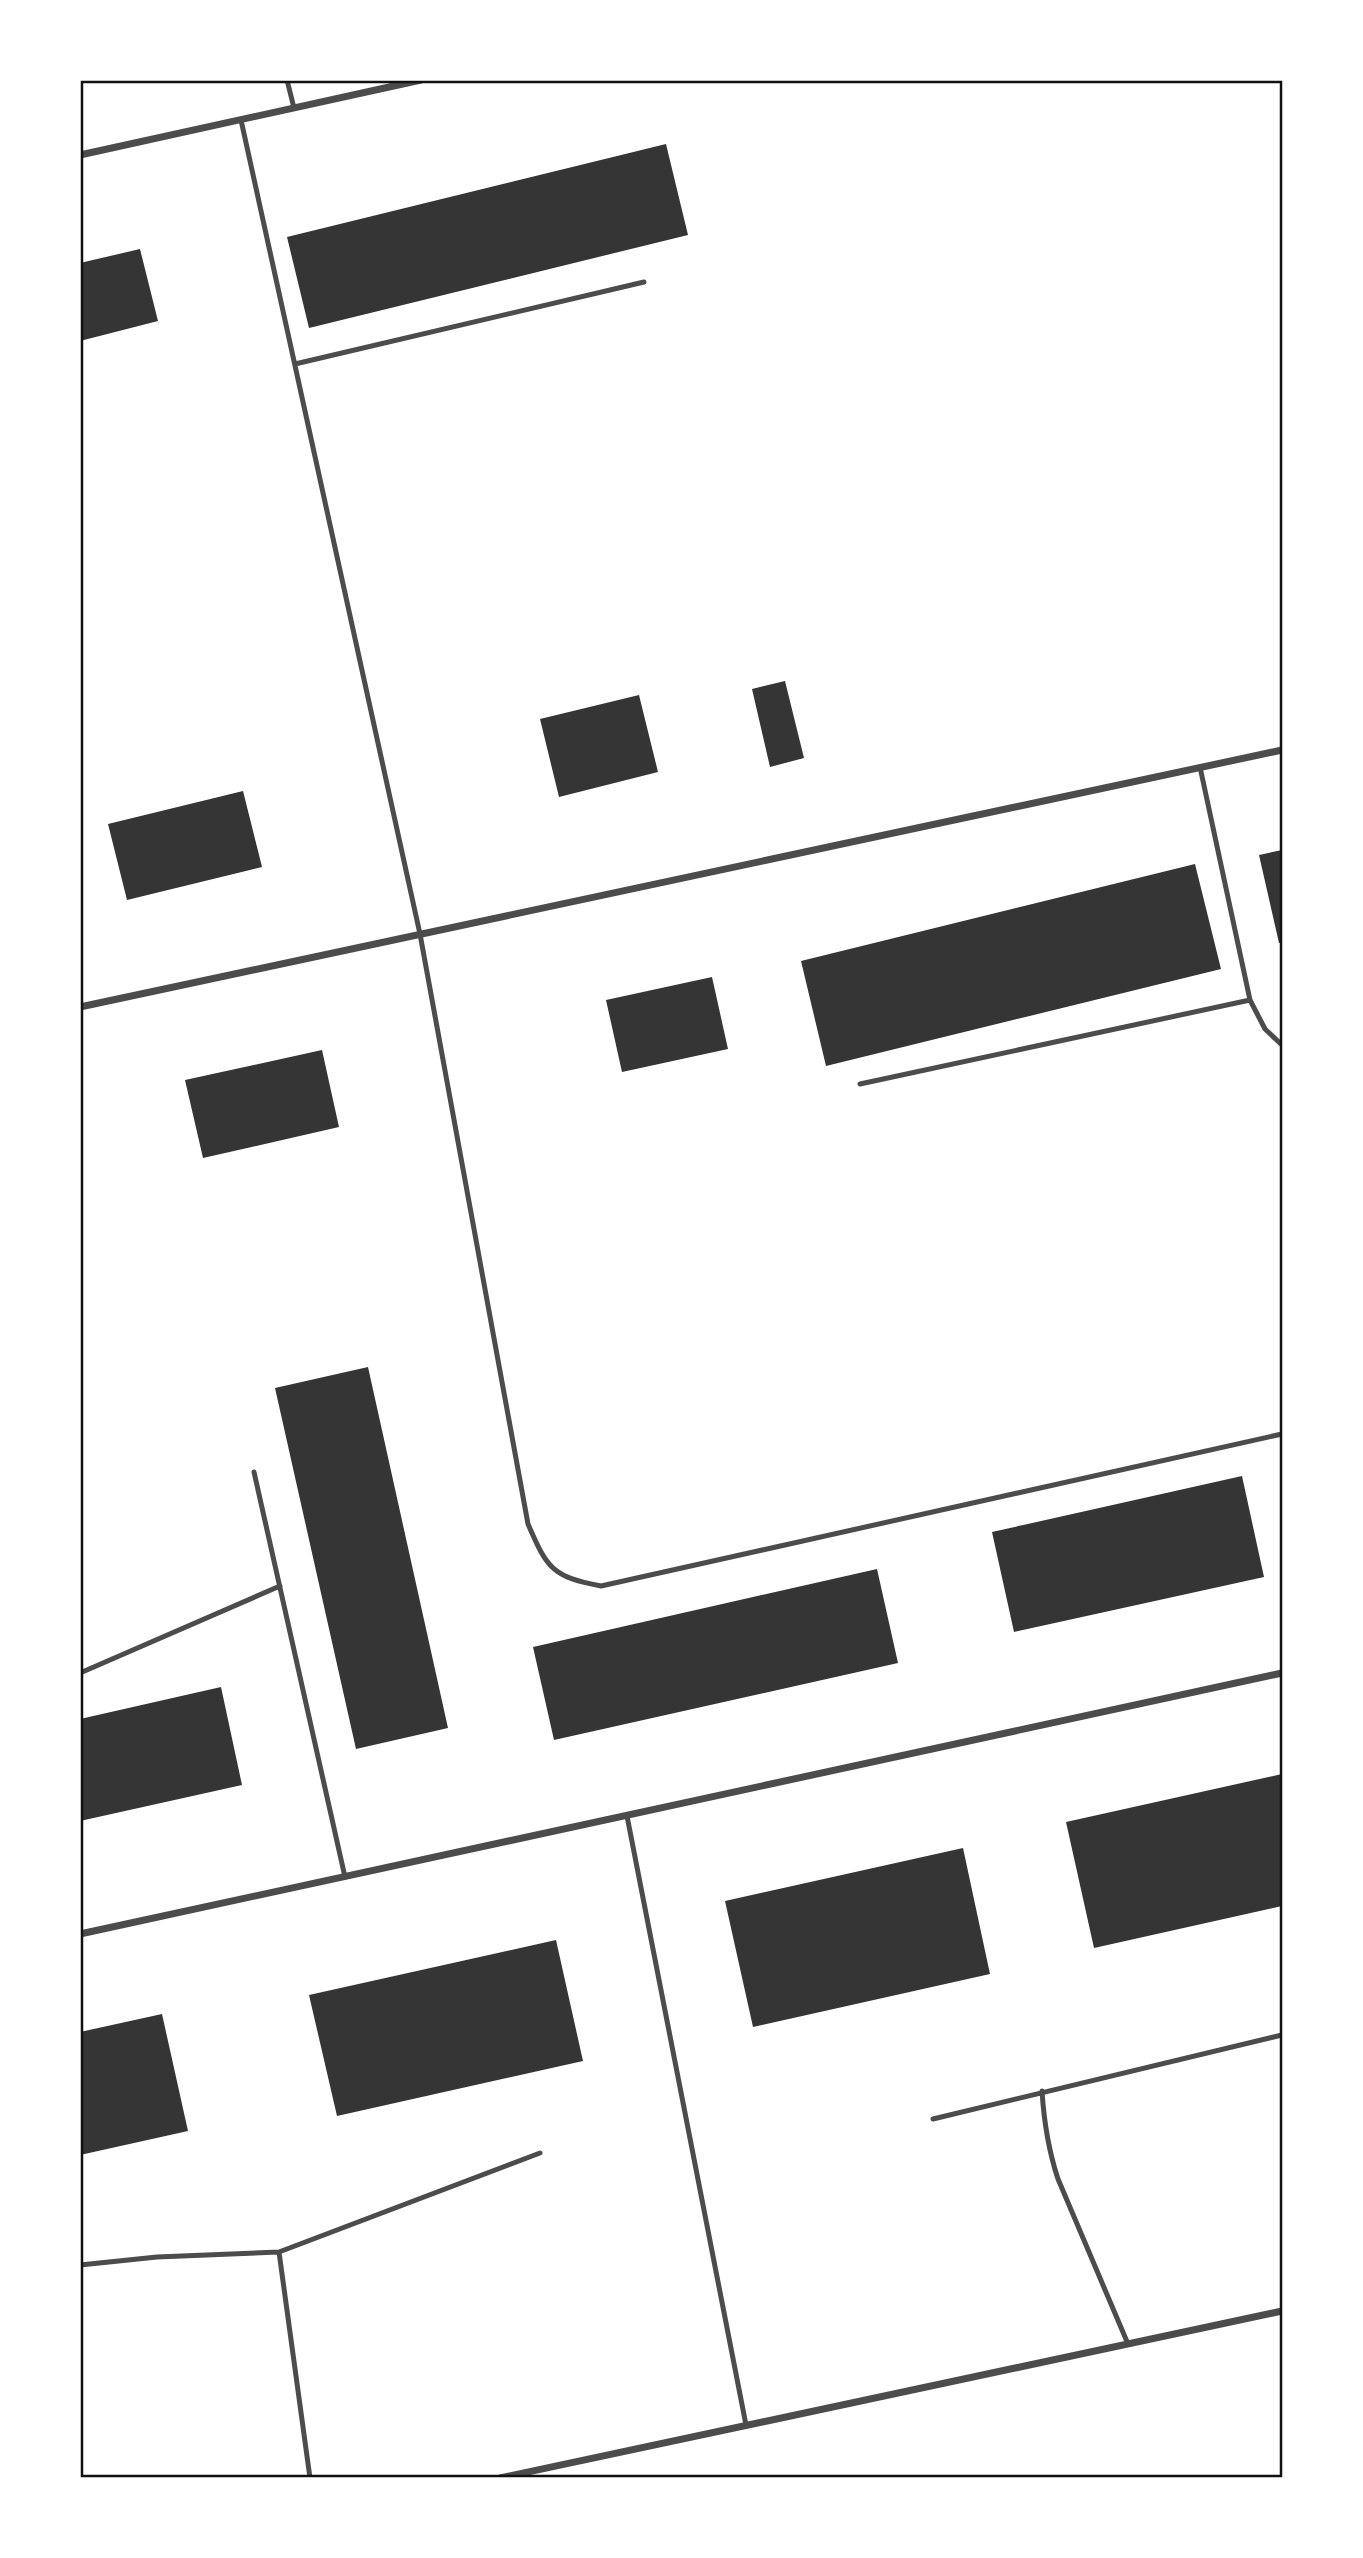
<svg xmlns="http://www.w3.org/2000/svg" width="1363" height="2558" font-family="'DM Sans',sans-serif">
  <rect width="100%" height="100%" fill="#fff"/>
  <path fill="#353535" d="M666 144 688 235 309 328 287 237Z
    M140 249 158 321 80 341V263Z
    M785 681 804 758 770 767 752 689Z
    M639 695 658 772 559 797 540 719Z
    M243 791 262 867 127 900 108 824Z
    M1282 850V943H1279L1259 855Z
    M1195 864 1221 969 826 1066 801 961Z
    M712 977 728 1049 622 1072 606 1000Z
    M322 1050 339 1127 203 1158 185 1080Z
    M368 1367 448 1728 356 1749 275 1388Z
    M1242 1476 1264 1577 1014 1632 992 1532Z
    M877 1569 898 1663 554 1740 533 1647Z
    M221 1687 242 1785 80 1821V1719Z
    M1282 1774V1906L1094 1948 1066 1822Z
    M963 1848 990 1974 753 2027 725 1901Z
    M556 1940 583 2061 337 2116 309 1995Z
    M162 2014 188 2131 80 2155V2032Z"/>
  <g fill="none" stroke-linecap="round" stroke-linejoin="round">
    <path stroke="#4c4c4c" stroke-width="5" d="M287 80 294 108
      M241 120 420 934 528 1524C547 1568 552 1577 601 1586L1282 1434
      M295 364 644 282
      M1200 767 1250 1000 1265 1029 1282 1045
      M860 1084 1250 1000
      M254 1472 345 1877
      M80 1673 280 1586
      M627 1816 746 2425
      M1042 2091C1044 2122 1048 2149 1058 2179L1128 2344
      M933 2119 1282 2035
      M279 2252 540 2153
      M80 2265 157 2257 279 2252 310 2478"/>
    <path stroke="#4c4c4c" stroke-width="7" d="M80 155 421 80
      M80 1007 1282 750
      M80 1934 1282 1673
      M500 2478 1282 2311"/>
  </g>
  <rect width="1363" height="2558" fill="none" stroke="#ffffff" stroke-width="164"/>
  <rect x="82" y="82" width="1199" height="2394" fill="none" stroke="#111" stroke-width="2.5"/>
</svg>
